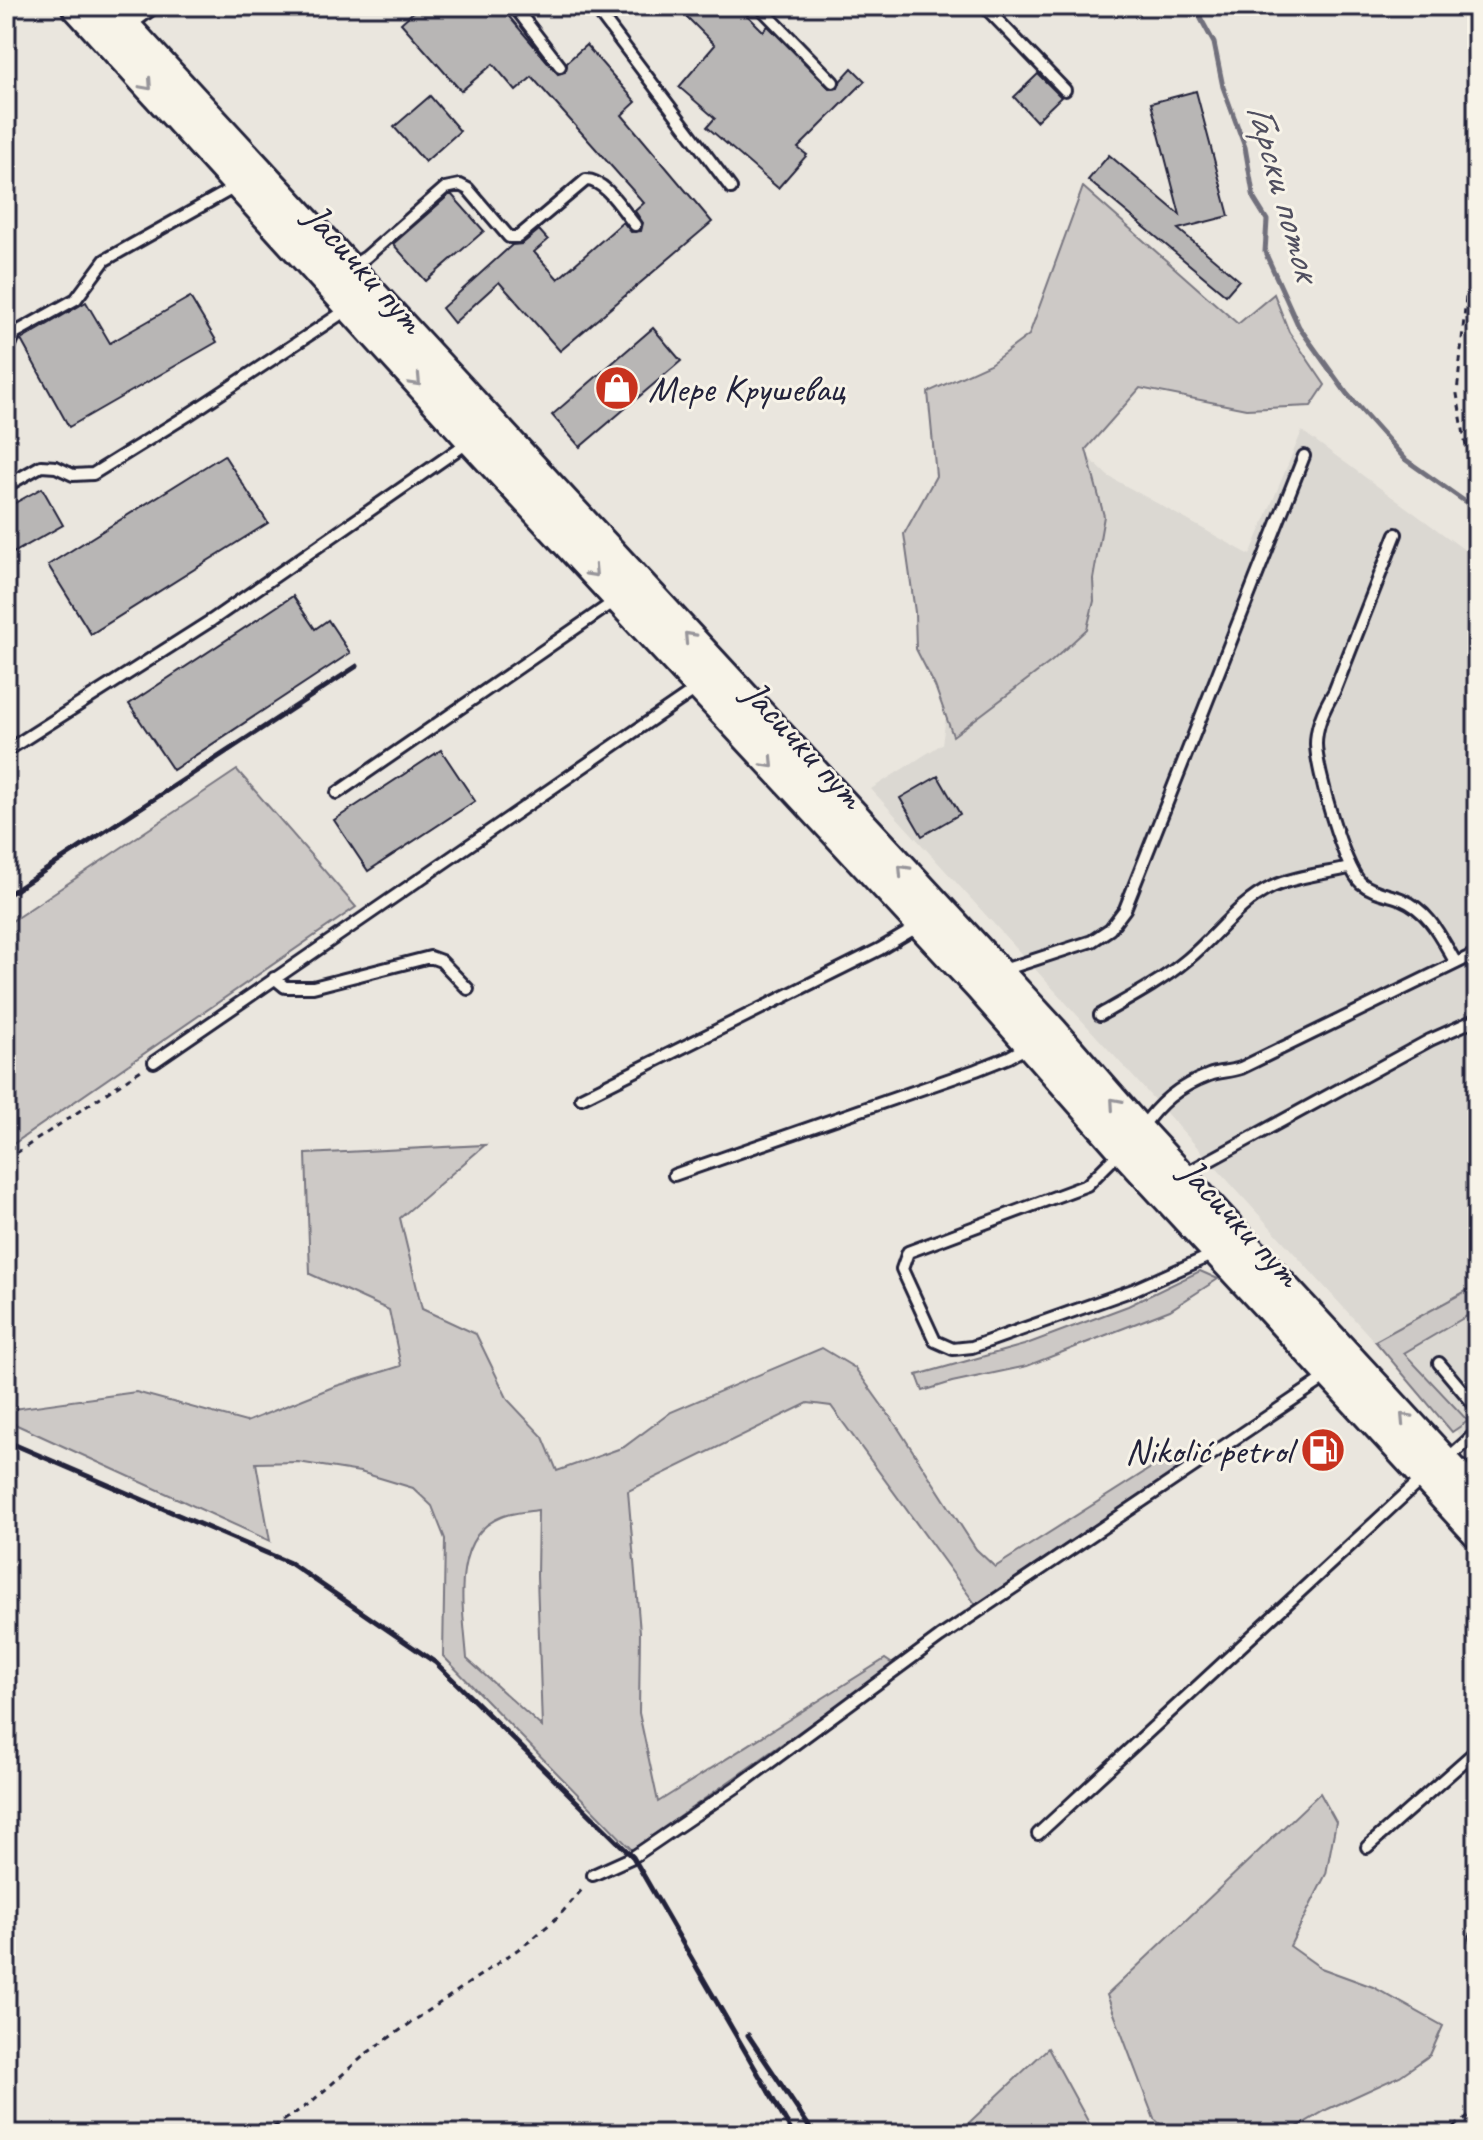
<svg xmlns="http://www.w3.org/2000/svg" width="1483" height="2140" font-family="Caveat,sans-serif">
  <rect width="100%" height="100%" fill="#eae6de"/>
  <filter id="ink" filterUnits="userSpaceOnUse"><feTurbulence type="fractalNoise" baseFrequency=".0125" numOctaves="2"/><feDisplacementMap in="SourceGraphic" scale="16" xChannelSelector="R" yChannelSelector="G"/><feConvolveMatrix kernelMatrix="1 2 1 2 8 2 1 2 1" color-interpolation-filters="sRGB"/></filter>
  <g filter="url(#ink)">
    <path fill="#dbd8d2" d="M1035 406 1108 476 1250 555 1302 431 1477 559V1454L871 789 942 744 961 613Z"/>
    <path fill="#cdc9c6" stroke="#787680" stroke-width="2" fill-rule="evenodd" d="M1083 187 1238 324 1274 294 1289 332 1325 385 1311 406 1246 409 1140 388 1086 449 1104 516 1093 579 1094 601 1087 629 1052 661 953 736 935 686 916 649 915 612 904 534 936 476 928 392 990 364 1029 335Z
      M237 770 356 907 6 1149V925Z
      M485 1145 400 1218 422 1309 476 1334 508 1400 543 1437 557 1471 624 1447 671 1412 822 1348 855 1368 898 1428 976 1549 995 1567 1176 1452 1189 1461 976 1605 831 1406 808 1403 628 1491 640 1632 639 1713 658 1802 885 1659 894 1665 632 1850 443 1656 445 1539 432 1506 413 1488 360 1472 298 1462 256 1463 270 1541 6 1420V1410L136 1392 246 1422 333 1387 401 1366 389 1310 310 1274 306 1154ZM538 1510 537 1576 542 1727 467 1659C464 1614 448 1538 501 1517 512 1512 527 1512 538 1510Z
      M1200 1271 1218 1279 1170 1310 1027 1366 952 1382 923 1391 917 1375 1024 1345 1128 1306Z
      M1477 1285V1310L1404 1353 1468 1421 1452 1432 1375 1341Z
      M1320 1793 1336 1822 1326 1874 1290 1946 1321 1968 1373 1987 1443 2026 1430 2055 1400 2076 1328 2109 1285 2134H1173L1154 2119 1107 1995Z
      M1048 2048 1095 2134H957Z"/>
    <g fill="none" stroke-linecap="round" stroke-linejoin="round">
      <path stroke="#716f7b" stroke-width="5" d="M1198 6 1201 19 1214 43 1223 87 1245 147 1254 199 1267 220 1265 252 1299 327 1347 394 1406 460 1477 510"/>
    </g>
    <path fill="#b8b6b5" stroke="#22223b" stroke-width="2" d="M420 6H500L558 74 565 72 567 62 586 45 636 102 622 115 712 222 560 351 499 282 454 323 442 308 512 245 522 244 539 230 548 240 534 252 558 279 623 222 631 232 641 231 643 223 635 211 644 203 532 77 516 91 493 64 461 91 401 23Z
      M676 6H738L763 31 768 26 830 89 838 88 841 80 852 68 865 81 798 148 807 155 778 188 707 127 715 118 679 87 715 45Z
      M1038 74 1061 97 1036 121 1014 97Z
      M1196 91 1229 216 1178 229 1239 280 1226 295 1088 180 1109 155 1180 215 1151 103Z
      M430 96 460 131 425 162 394 127Z
      M449 195H452L484 231 426 281 393 244Z
      M190 297 217 342 69 427 21 340 86 302 110 343Z
      M653 328 681 361 580 447 552 415Z
      M224 455 268 523 91 634 48 565Z
      M42 488 63 525 6 557V508Z
      M293 596 315 629 328 620 350 653 173 770 129 704Z
      M441 750 475 801 368 871 334 820Z
      M938 776 960 814 922 836 900 798Z"/>
    <g fill="none" stroke-linecap="round" stroke-linejoin="round">
      <g stroke="#22223b" stroke-width="16">
        <path id="service" d="M514 6 560 66
          M594 6 731 188
          M759 6 833 82
          M984 6 1065 90
          M129 26 156 6
          M350 267 366 257 445 188 460 185 468 189 509 237H518L586 180C606 180 623 211 635 225
          M6 355 15 333 76 299 105 260 237 186
          M6 486 41 466 56 467 73 475 93 474 188 415 348 309
          M1396 534 1334 692C1324 708 1316 725 1316 744 1316 769 1344 868 1361 883 1373 893 1388 894 1401 899 1430 911 1441 938 1456 963
          M6 751 212 620 470 441
          M337 793 615 601
          M1000 971 1092 941 1110 929 1125 909 1304 456
          M274 978 285 987H313L430 957 441 961 468 989
          M1100 1015C1130 998 1162 981 1188 959 1217 935 1238 903 1272 887 1296 876 1324 874 1349 868
          M154 1062 699 687
          M581 1098 880 949 917 927
          M1140 1130C1159 1103 1177 1087 1209 1075 1219 1071 1230 1072 1241 1068L1477 953
          M1121 1151 1087 1185 908 1252 902 1269 935 1341 953 1349 972 1347 1133 1290 1214 1254
          M674 1175 976 1070 1009 1057 1029 1046
          M1183 1175 1430 1040 1477 1019
          M1439 1363 1477 1408
          M1446 1460 1477 1432
          M1038 1834 1424 1477
          M1367 1847 1477 1750
          M593 1875 633 1857 742 1783 940 1637 1328 1376
          M1476 1938 1477 1937"/>
      </g>
      <g stroke="#22223b" stroke-width="34">
        <path id="secondary" d="M76 6 471 440 980 988 1122 1149 1477 1533
          M107 6 1052 1030 1139 1130 1477 1496"/>
      </g>
      <path stroke="#22223b" stroke-width="3" stroke-dasharray="6 6" stroke-linecap="butt" d="M1477 178 1457 394 1466 447 1477 459
        M6 1160 144 1068
        M263 2134 309 2104 367 2053 530 1941 559 1916 585 1886
        M1444 2134 1477 2111"/>
      <use href="#service" stroke="#f7f3e8" stroke-width="10"/>
      <use href="#secondary" stroke="#f7f3e8" stroke-width="28"/>
      <path stroke="#22223b" stroke-width="5" d="M6 896 357 666
        M6 1441 290 1563 436 1663 633 1857 793 2134
        M748 2035 814 2134"/>
    </g>
    <defs><path id="oneway-chevron" d="M-2-3.5L2.5 0L-2 3.5" fill="none" stroke-width="1.6" stroke-linecap="round" stroke-linejoin="round" transform="scale(2)"/></defs>
    <g stroke="#97959a">
      <use href="#oneway-chevron" transform="translate(147 85) rotate(48)"/>
      <use href="#oneway-chevron" transform="translate(416 381) rotate(47)"/>
      <use href="#oneway-chevron" transform="translate(593 572) rotate(47)"/>
      <use href="#oneway-chevron" transform="translate(689 637) rotate(-133)"/>
      <use href="#oneway-chevron" transform="translate(769 763) rotate(47)"/>
      <use href="#oneway-chevron" transform="translate(903 870) rotate(-133)"/>
      <use href="#oneway-chevron" transform="translate(1115 1103) rotate(-131)"/>
      <use href="#oneway-chevron" transform="translate(1405 1418) rotate(-133)"/>
    </g>
  </g>
  <defs>
    <g id="shop-disc" transform="scale(2.3)"><circle r="9.5" fill="#c8321e" stroke="#f7f3e8"/><path d="M-5-2.5h2.3a2.7 3.5 0 0 1 5.4 0H5L5.5 6h-11ZM-1.5-2.5h3a1.5 2.3 0 0 0-3 0Z" fill="#fff"/></g>
    <g id="fuel-disc" transform="scale(2.3)"><circle r="9.5" fill="#c8321e" stroke="#f7f3e8"/><path d="M-5.5-6h7V0h2V4h1.3V-2.5L3-4.5l.8-.8L6-3V5H2.5V1h-1V6h-7ZM-4.2-4.7v3.2H.2V-4.7Z" fill="#fff"/></g>
  </defs>
  <g fill-rule="evenodd">
    <use href="#shop-disc" x="617" y="388"/>
    <use href="#fuel-disc" x="1323" y="1450"/>
  </g>
  <g text-anchor="middle" stroke-width="6" stroke-linejoin="round" paint-order="stroke">
    <g font-size="38" fill="#22223b" stroke="#f7f3e8">
      <text transform="translate(365 268) rotate(48)" y="13">Јасички пут</text>
      <text transform="translate(804 744) rotate(47)" y="13">Јасички пут</text>
      <text transform="translate(1241 1222) rotate(47)" y="13">Јасички пут</text>
    </g>
    <g font-size="38" fill="#22223b" stroke="#f7f3e8" text-anchor="start">
      <text x="648" y="401">Мере Крушевац</text>
      <text x="1292" y="1463" text-anchor="end">Nikolić petrol</text>
    </g>
    <g font-size="40" font-style="italic" fill="#504f60" stroke="#f7f3e8">
      <text transform="translate(1285 191) rotate(74)" y="14">Гарски поток</text>
    </g>
  </g>
  <rect width="1483" height="2140" fill="none" stroke="#f7f3e8" stroke-width="32"/>
  <rect x="16" y="16" width="1451" height="2108" fill="none" stroke="#22223b" stroke-width="3" filter="url(#ink)"/>
</svg>
